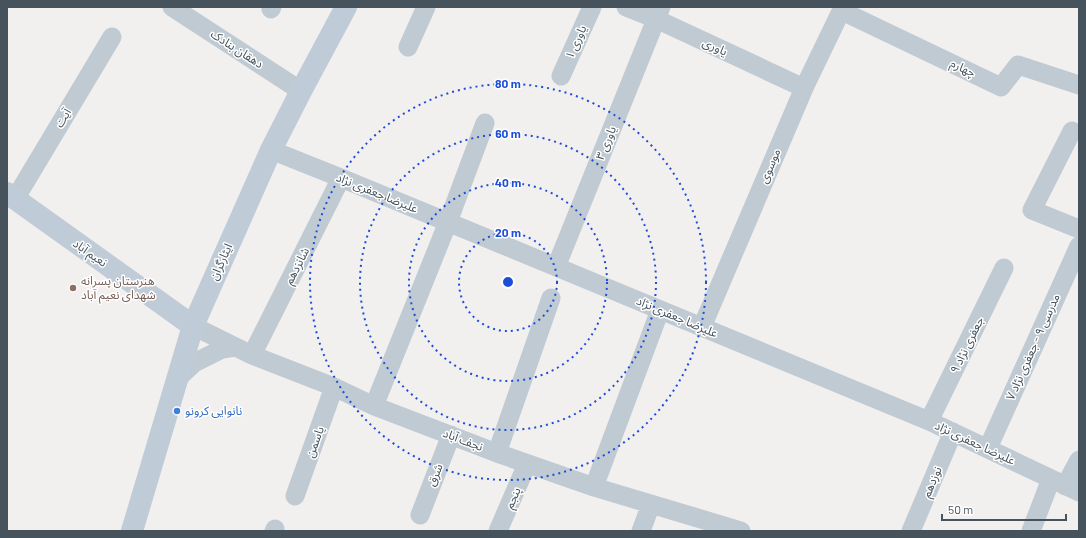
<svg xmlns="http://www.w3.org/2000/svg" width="1086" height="538" font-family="Barlow,'Noto Sans Arabic',sans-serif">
  <rect width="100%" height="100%" fill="#f2efef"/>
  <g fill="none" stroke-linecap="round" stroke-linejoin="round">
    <path stroke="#bfcad2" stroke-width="19" d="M172 7 301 91
      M626 7 656 19 804 88
      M271 9 272 7
      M842 11 1001 87 1018 65 1079 85
      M408 47 426 7
      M561 76 592 7
      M1072 131 1032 210 1079 229
      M271 150 341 178 929 421 1079 492
      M15 199 112 37
      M556 267 661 7
      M193 326 252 355 334 387 374 406 497 453 594 487 741 531
      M702 327 804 88 843 7
      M252 355 341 178
      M178 378 194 363 222 349 235 347
      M374 406 448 222 485 123
      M929 421 1004 268
      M988 448 1079 246
      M497 453 551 298
      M1065 486 1079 460
      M594 487 660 310
      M295 496 334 387
      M420 515 451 435
      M274 531 275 529
      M498 531 527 464
      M641 531 651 504
      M911 531 953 432
      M1031 531 1051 479"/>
    <path stroke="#bfcbd7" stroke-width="22" d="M7 193 193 326
      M132 531 193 326 271 150 301 91 346 7"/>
  </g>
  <g fill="none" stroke="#1d4ed8" stroke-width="2" stroke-dasharray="2 4">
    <circle cx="508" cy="282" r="49"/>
    <circle cx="508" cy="282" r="99"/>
    <circle cx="508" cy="282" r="148"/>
    <circle cx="508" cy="282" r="198"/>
  </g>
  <circle fill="#8d6e63" stroke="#fff" stroke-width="1.5" cx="73" cy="288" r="4"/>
  <circle fill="#3f7fe0" stroke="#fff" stroke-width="1.5" cx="177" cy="411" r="4"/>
  <g text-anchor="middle" stroke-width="3" stroke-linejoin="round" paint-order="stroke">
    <g font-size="12" fill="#46535d" stroke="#fff">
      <text transform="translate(576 42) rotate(-66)" y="4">یاوری ۱</text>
      <text transform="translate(715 47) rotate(25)" y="4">یاوری</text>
      <text transform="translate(237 49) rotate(33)" y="4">دهقان بنادک</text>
      <text transform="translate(963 68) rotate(25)" y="4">چهارم</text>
      <text transform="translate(63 118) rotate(-59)" y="4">آیت</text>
      <text transform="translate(606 143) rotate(-68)" y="4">یاوری ۳</text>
      <text transform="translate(770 166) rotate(-67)" y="4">موسوی</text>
      <text transform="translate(377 193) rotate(22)" y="4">علیرضا جعفری نژاد</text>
      <text transform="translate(90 253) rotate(35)" y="4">نعیم آباد</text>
      <text transform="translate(221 262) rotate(-66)" y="4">ایثارگران</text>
      <text transform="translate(297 266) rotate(-63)" y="4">شانزدهم</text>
      <text transform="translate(677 317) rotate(23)" y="4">علیرضا جعفری نژاد</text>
      <text transform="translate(967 345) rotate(-64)" y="4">جعفری نژاد ۹</text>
      <text transform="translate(1033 347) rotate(-66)" y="4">مدرسی ۹ - جعفری نژاد ۷</text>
      <text transform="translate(463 440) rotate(21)" y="4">نجف آباد</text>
      <text transform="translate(315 442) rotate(-70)" y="4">یاسمن</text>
      <text transform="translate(975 443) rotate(25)" y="4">علیرضا جعفری نژاد</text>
      <text transform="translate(435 475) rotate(-69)" y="4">شرق</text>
      <text transform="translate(932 482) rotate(-67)" y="4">نوزدهم</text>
      <text transform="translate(513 498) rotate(-67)" y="4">پنجم</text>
    </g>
    <g font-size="12" fill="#785e54" stroke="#fff" text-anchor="start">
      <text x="81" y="285">هنرستان پسرانه<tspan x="81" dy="14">شهدای نعیم آباد</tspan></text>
    </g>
    <g font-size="12" fill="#366cbe" stroke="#fff" text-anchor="start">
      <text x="185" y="415">نانوایی کرونو</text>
    </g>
  </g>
  <circle cx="508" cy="282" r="6" fill="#1d4ed8" stroke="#fff" stroke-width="2"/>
  <g font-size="12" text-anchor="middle" font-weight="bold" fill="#1d4ed8" stroke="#fff" stroke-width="3" stroke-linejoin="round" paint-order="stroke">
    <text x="508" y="88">80 m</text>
    <text x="508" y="138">60 m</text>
    <text x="508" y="187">40 m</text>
    <text x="508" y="237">20 m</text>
  </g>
  <rect width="1086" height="538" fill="none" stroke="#46535d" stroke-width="16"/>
  <path d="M942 514v6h124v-6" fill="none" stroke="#46535d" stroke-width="2"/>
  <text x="948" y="514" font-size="12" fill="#46535d" stroke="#ffffff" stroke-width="3" paint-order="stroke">50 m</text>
</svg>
